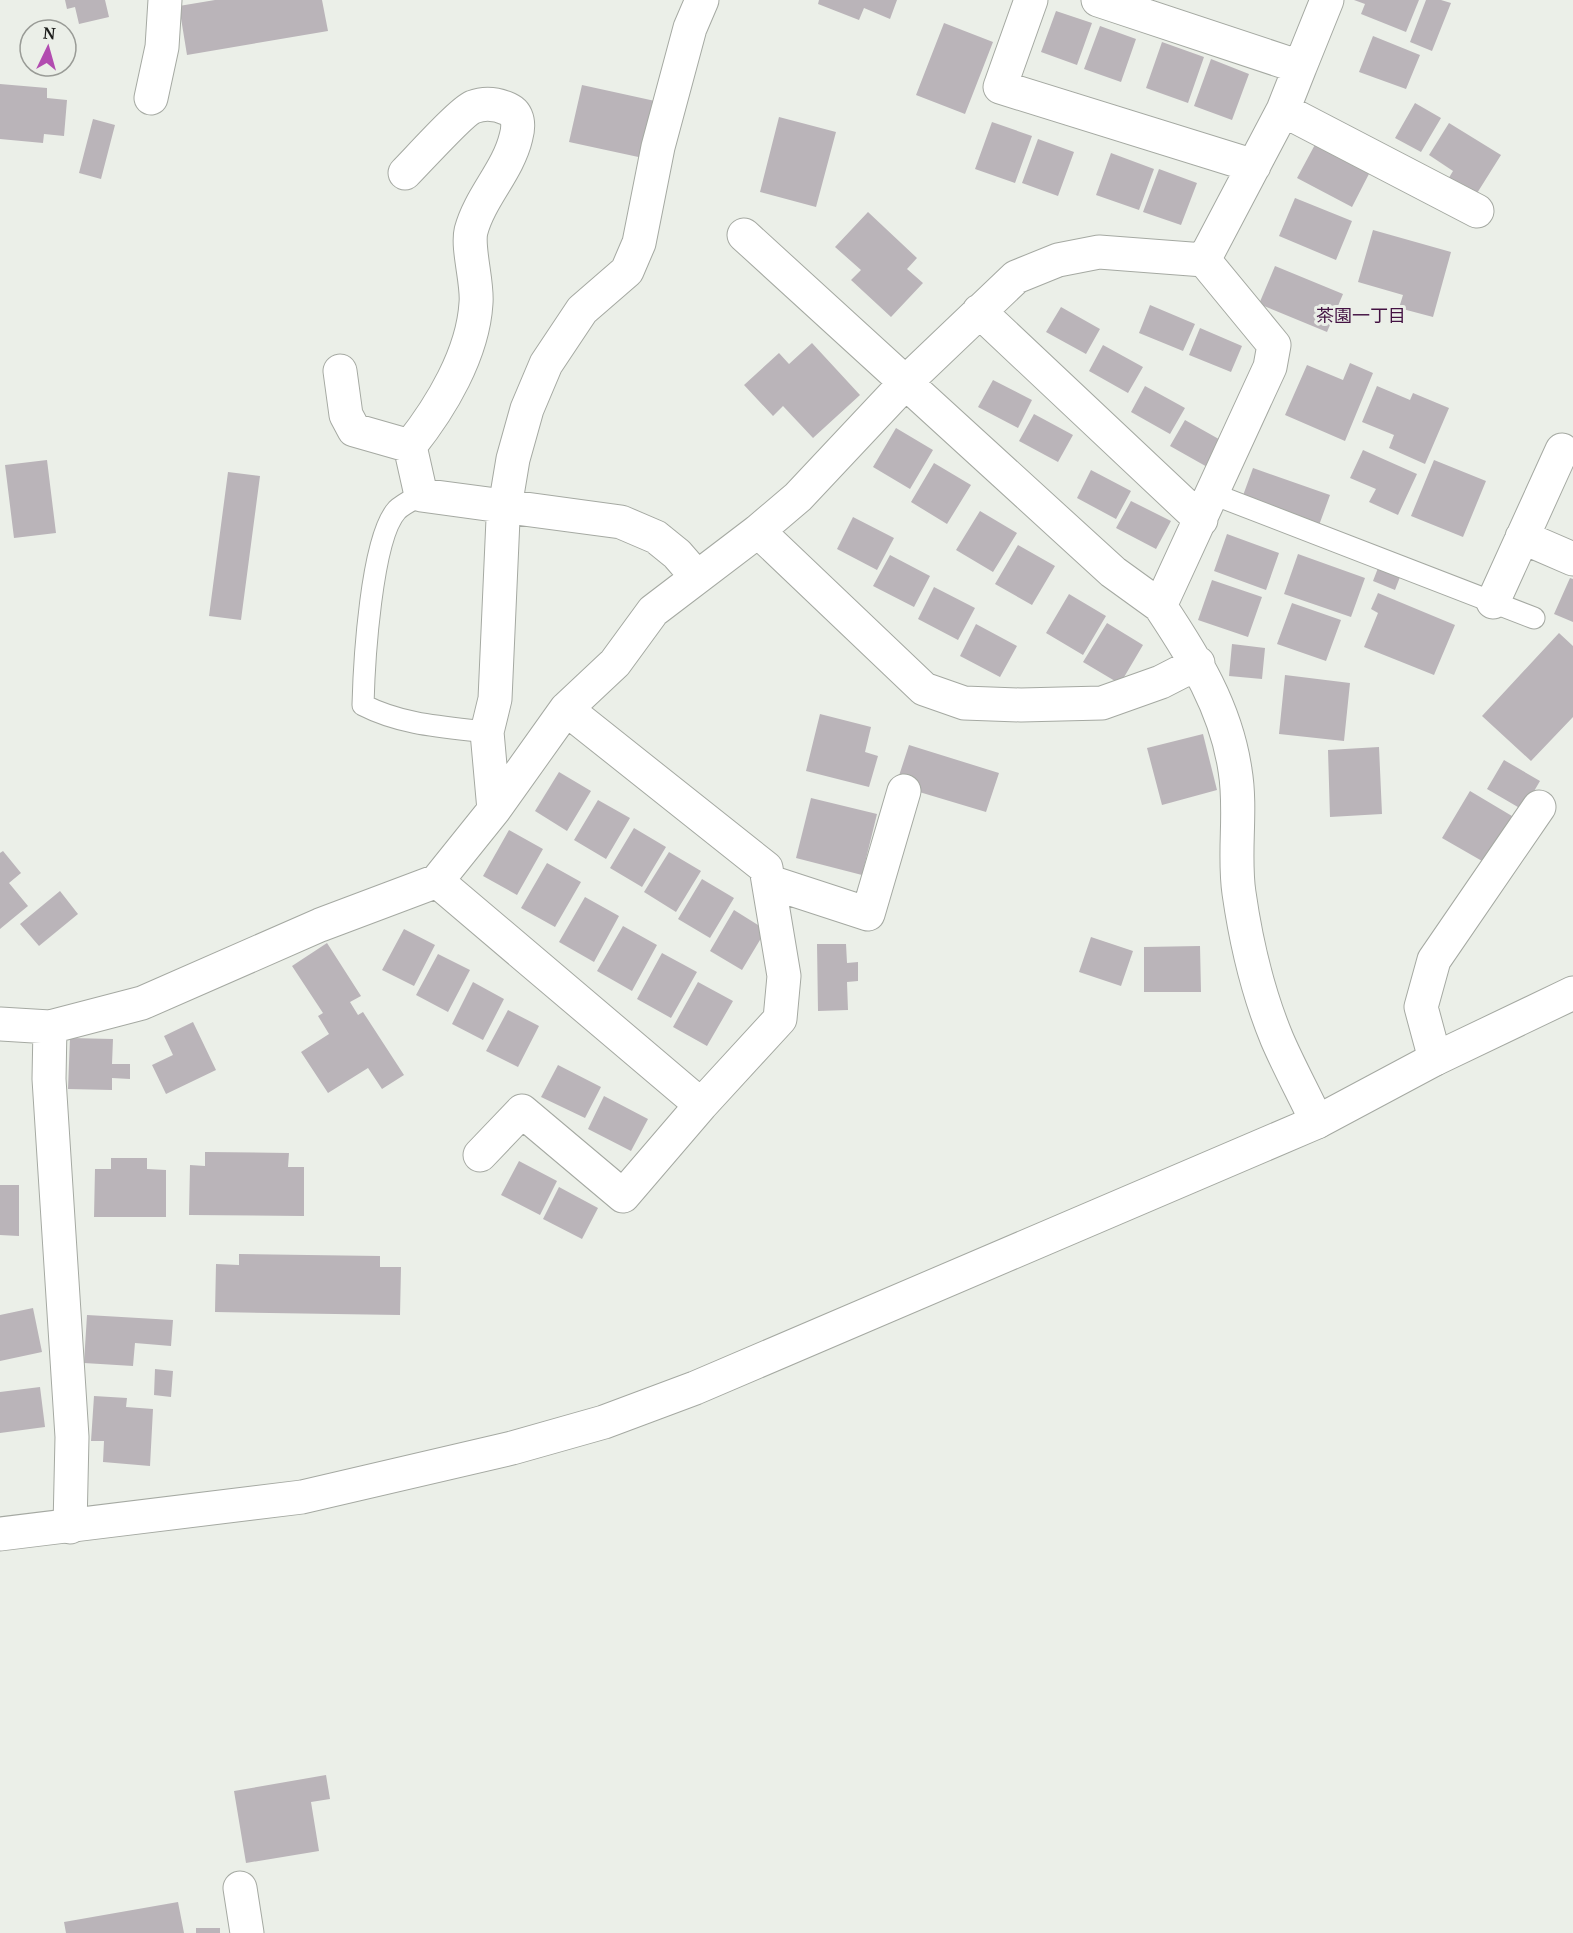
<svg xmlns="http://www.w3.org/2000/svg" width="1573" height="1933" font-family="'Noto Serif','Noto Sans JP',serif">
  <rect width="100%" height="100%" fill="#ebefe8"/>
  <path fill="#bab4b9" d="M65 0H105L109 17 79 24 75 7 67 9Z
    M215 0H322L328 31 187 55 179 6Z
    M819 0H897L890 19 864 8 859 20 818 4Z
    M1354 0H1419L1406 32 1361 14 1365 4Z
    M1426 0H1441L1451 3 1432 51 1410 42Z
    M1056 11 1092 23 1077 65 1041 52Z
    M944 23 993 42 965 114 916 95Z
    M1100 26 1136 39 1121 82 1084 69Z
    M1373 36 1420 55 1406 89 1359 72Z
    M1162 42 1204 57 1188 103 1146 88Z
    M1211 59 1249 74 1232 120 1194 106Z
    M0 84 47 88V98L67 100 64 136 44 134 43 143 0 139Z
    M582 85 655 101 643 158 569 142Z
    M1415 103 1441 118 1421 152 1395 138Z
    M779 117 836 132 816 207 760 192Z
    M93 119 115 125 101 179 79 173Z
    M992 122 1032 136 1015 183 975 169Z
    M1449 123 1501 155 1474 198 1447 181 1453 171 1429 155Z
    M1038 139 1074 152 1058 196 1022 183Z
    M1318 139 1372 168 1352 207 1297 178Z
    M1111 153 1154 169 1139 210 1096 195Z
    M1159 169 1197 183 1181 225 1143 212Z
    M1295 198 1352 221 1336 260 1279 236Z
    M868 212 917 258 907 269 923 283 891 317 851 280 861 270 835 247Z
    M1373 230 1451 252 1433 317 1399 308 1403 295 1358 282Z
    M1275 266 1343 294 1327 332 1259 304Z
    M1150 305 1195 324 1183 351 1139 333Z
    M1061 307 1100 329 1086 354 1046 332Z
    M1200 328 1242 346 1231 372 1189 355Z
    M812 343 860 395 813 438 783 406 773 416 744 385 779 353 789 364Z
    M1103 345 1143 367 1128 393 1089 371Z
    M1350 363 1373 373 1345 441 1285 415 1307 365 1343 380Z
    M993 380 1032 400 1018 428 978 407Z
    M1145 386 1185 408 1170 434 1131 412Z
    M1377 386 1410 400 1413 393 1449 408 1425 464 1389 448 1394 435 1362 422Z
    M1034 414 1073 435 1058 462 1019 441Z
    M1185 420 1224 442 1209 468 1170 446Z
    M896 428 933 450 910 489 873 467Z
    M1363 450 1417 474 1398 515 1369 502 1376 489 1350 478Z
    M47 460 56 533 14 538 5 465Z
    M1434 460 1486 481 1463 537 1411 516Z
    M934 463 971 485 947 524 911 502Z
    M1253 468 1330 495 1318 528 1241 501Z
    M1091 470 1131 491 1116 519 1077 498Z
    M228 472 260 476 241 620 209 616Z
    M1131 501 1171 521 1156 549 1116 528Z
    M980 511 1017 533 993 572 956 550Z
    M853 517 894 538 877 570 837 549Z
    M1227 534 1279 553 1266 590 1214 571Z
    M1018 545 1055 566 1032 605 995 584Z
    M1298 554 1365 578 1351 617 1284 594Z
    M890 555 930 576 914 607 873 586Z
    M1378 568 1400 577 1395 590 1373 581Z
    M1570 578 1573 579V622L1554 614Z
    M1212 580 1262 597 1248 637 1198 620Z
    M934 587 975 608 958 640 918 619Z
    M1378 593 1455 625 1434 675 1364 647 1378 613 1371 609Z
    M1069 594 1106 616 1083 655 1046 633Z
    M1292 603 1341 620 1326 661 1277 644Z
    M1107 623 1143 645 1120 684 1083 662Z
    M976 624 1017 646 1000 677 960 656Z
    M1559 633 1573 646V717L1531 761 1482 716Z
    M1232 644 1265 648 1262 679 1229 676Z
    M1285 675 1350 683 1344 741 1279 734Z
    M820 714 871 727 865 752 878 756 869 787 806 771Z
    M1203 734 1217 790 1162 805 1147 748Z
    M909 745 999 773 986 812 896 785Z
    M1379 747 1382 814 1330 817 1328 750Z
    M1504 760 1540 781 1523 810 1487 789Z
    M559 772 591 791 567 831 535 811Z
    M1470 791 1517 819 1489 865 1442 838Z
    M811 798 877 814 862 875 796 858Z
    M598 800 630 818 606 859 574 840Z
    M634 828 666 847 642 887 610 868Z
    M509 830 543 849 517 895 483 876Z
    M3 851 21 873 9 883 28 906 0 929V853Z
    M669 852 701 871 676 912 644 892Z
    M547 863 581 882 555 927 521 908Z
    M702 879 734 898 710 938 678 919Z
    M60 891 78 914 39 946 20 924Z
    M585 897 619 916 594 962 559 942Z
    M734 910 766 930 742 970 710 951Z
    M623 926 657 945 632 991 597 971Z
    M404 929 435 945 414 986 382 970Z
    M1091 937 1133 951 1121 986 1079 972Z
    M327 943 361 996 350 1002 358 1015 363 1012 404 1075 382 1089 368 1068 328 1093 301 1052 329 1034 318 1016 323 1013 292 966Z
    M817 944H846L847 963 858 962V981L847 982 848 1010 818 1011Z
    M1200 946 1201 992H1144V947Z
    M662 953 697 972 671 1018 637 999Z
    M438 954 470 970 448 1012 416 995Z
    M473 982 504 999 483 1040 452 1024Z
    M698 982 733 1001 707 1046 673 1027Z
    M508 1010 539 1026 518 1067 486 1051Z
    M193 1022 216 1070 166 1094 152 1065 173 1055 164 1036Z
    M70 1038 113 1039 112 1064H130V1079L112 1078V1090L68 1089Z
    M558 1065 601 1087 585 1118 541 1097Z
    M604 1096 648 1119 631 1151 588 1129Z
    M205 1152 289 1153 288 1167H304V1216L189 1215 190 1165 205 1166Z
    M111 1158H147V1169L166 1170V1217H94L95 1169H111Z
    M519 1161 557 1181 540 1215 501 1195Z
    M0 1185H19V1236L0 1235Z
    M559 1187 598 1208 582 1239 543 1219Z
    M239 1254 380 1256V1267H401L400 1315 215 1312 216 1264 239 1265Z
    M33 1308 42 1352 0 1361V1315Z
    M87 1315 173 1320 171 1346 135 1343 133 1366 84 1363Z
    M155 1369 173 1371 171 1397 154 1395Z
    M40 1387 45 1427 0 1433V1392Z
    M94 1396 127 1398 126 1407 153 1409 150 1466 103 1462 104 1441H91Z
    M326 1775 330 1799 311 1802 319 1851 246 1863 234 1791Z
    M178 1902 184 1933H66L64 1922Z
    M196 1928H220V1933H196Z"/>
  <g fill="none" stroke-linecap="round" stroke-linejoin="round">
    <g stroke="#a5a9a2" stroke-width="23">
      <path id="lane" d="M1213 494 1534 618
        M421 495C414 499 403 504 397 510 371 538 364 664 363 705 402 725 444 727 487 732"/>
    </g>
    <g stroke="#a5a9a2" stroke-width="35">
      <path id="street" d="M1031 0 1000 87 1254 166
        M1098 0 1300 67 1283 110 1204 260
        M1300 67 1327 0
        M151 98 162 47 165 0
        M1283 110 1477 211
        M405 173C417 161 461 112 473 107 486 102 497 104 508 109 519 114 519 126 516 137 508 171 480 197 471 231 467 248 478 284 476 303 473 354 441 407 410 446L421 495 621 522 656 537 677 554 697 577
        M744 235 1113 572 1160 606
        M979 311 1201 520
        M340 371 346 415 354 430 410 446
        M758 531 924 689 964 703 1021 705 1102 703 1161 682 1198 663
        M1522 537 1573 559
        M1493 602 1562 450
        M494 810 487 732 495 699 503 519 513 459 527 409 546 364 582 310 627 271 639 243 658 147 690 28 702 0
        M437 881 701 1105
        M770 882 868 914 904 791
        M0 1024 50 1027 142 1003 320 925 437 881 494 810 566 709 615 663 653 611 758 531 798 497 907 381 1016 277 1058 260 1099 252 1204 260 1274 345 1270 367 1160 606C1194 657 1226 708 1235 770 1242 811 1233 853 1239 893 1246 942 1258 993 1277 1039 1289 1067 1304 1094 1317 1122
        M50 1027 49 1079 72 1437 70 1527
        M1435 1059 1421 1007 1434 960 1539 807
        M480 1155 522 1111 623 1196 701 1105 780 1019 784 976 766 868 566 709
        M240 1888 247 1933"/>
    </g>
    <g stroke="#a5a9a2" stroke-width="35">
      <path id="secondary" d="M0 1534 302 1497 512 1448 604 1422 695 1388 1317 1122 1435 1059 1573 993"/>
    </g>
    <use href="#lane" stroke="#fff" stroke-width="21"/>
    <use href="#street" stroke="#fff" stroke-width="33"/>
    <use href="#secondary" stroke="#fff" stroke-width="33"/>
  </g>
  <g text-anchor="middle" stroke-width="6" stroke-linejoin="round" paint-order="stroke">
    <g font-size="18" fill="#431242" stroke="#ebefe8">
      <text x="1361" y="322">茶園一丁目</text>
    </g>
  </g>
  <g transform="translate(48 48) rotate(5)"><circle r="28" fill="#ebefe8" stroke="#999b96" stroke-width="1.5"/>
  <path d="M0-4.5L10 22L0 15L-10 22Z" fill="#b24cb0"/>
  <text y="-9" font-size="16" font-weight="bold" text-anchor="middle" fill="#1d1e1c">N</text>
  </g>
</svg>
